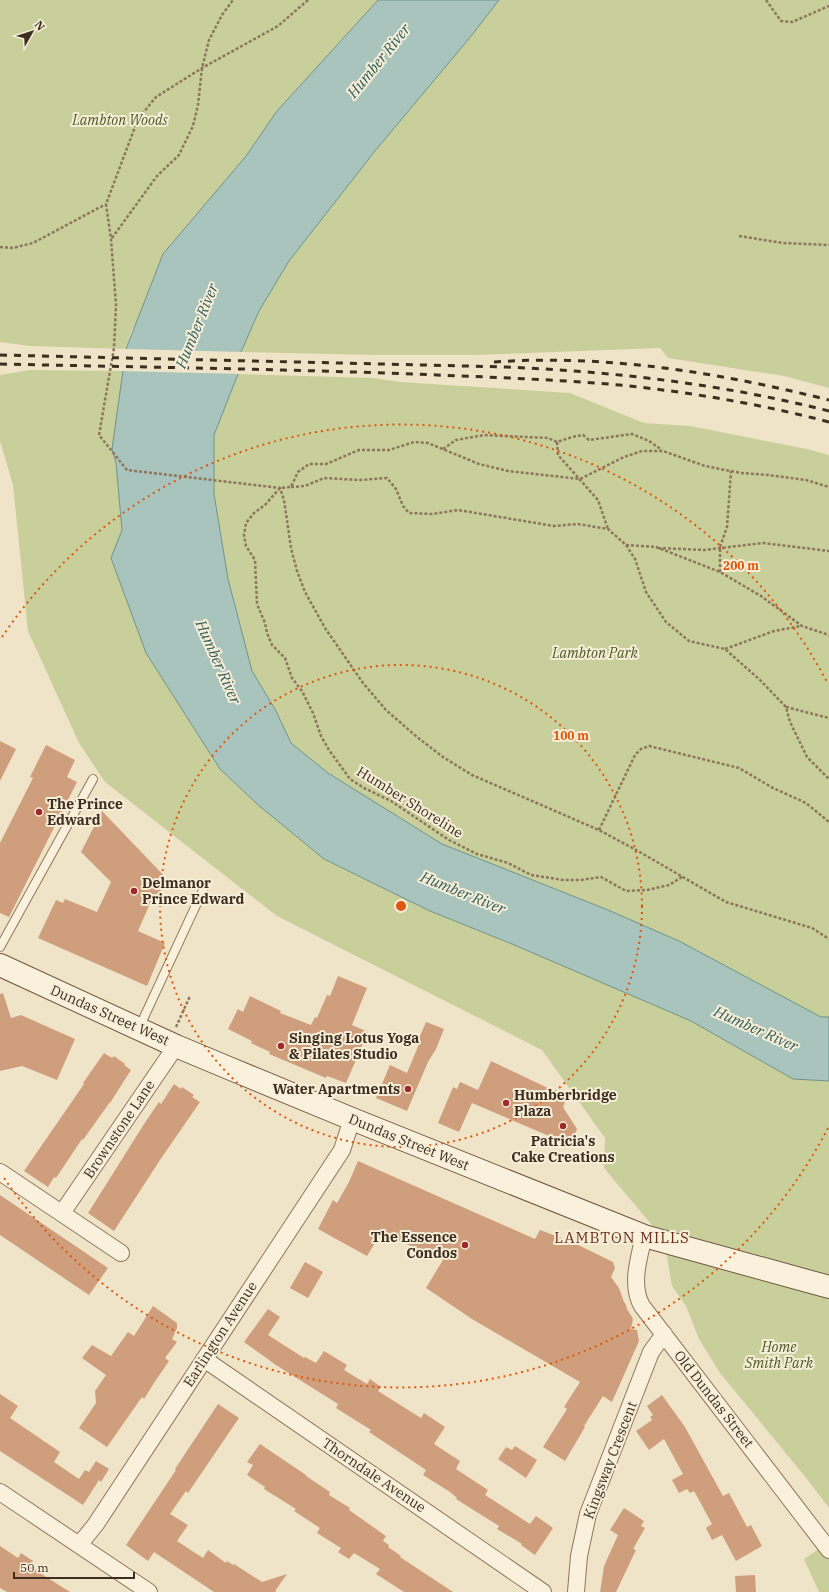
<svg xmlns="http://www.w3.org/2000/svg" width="829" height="1592" font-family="'IBM Plex Serif',serif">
  <rect width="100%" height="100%" fill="#f0e4c8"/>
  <path fill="#c9cf9b" d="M0 0H378L277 111 246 156 132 330 126 349 30 346 0 342Z
    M499 0H829V388L784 376 668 358 660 348 475 355H374L241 352 259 311 289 261 375 151 472 35Z
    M29 370 123 371 112 449 116 463 122 530 111 558 146 653 220 769 257 804 324 859 430 911 512 944 691 1021 793 1079 829 1081V1508L807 1479 720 1373 699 1339 686 1306 672 1286 666 1251 651 1224 604 1168 605 1138 542 1050 277 916 105 782 79 743 28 631 13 485 0 441V375Z
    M238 374 373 378 400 382 570 393 644 423 690 426 807 449 829 455V1017H821L608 910 442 844 328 773 291 743 276 711 252 671 228 579 214 494V435Z
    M829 1542V1592H819L804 1559Z"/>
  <path fill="#a9c4bc" stroke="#6f938a" d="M378 0H499L472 35 375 151 289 261 259 311 241 352 238 374 214 435V494L228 579 252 671 276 711 291 743 328 773 442 844 608 910 679 941 821 1017H829V1081L793 1079 691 1021 512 944 430 911 324 859 257 804 220 769 146 653 111 558 122 530 116 463 112 449 126 349 163 254 246 156 277 111Z"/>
  <path fill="#f0e4c8" d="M124 349H126L243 352 240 374 121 371Z"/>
  <path fill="#cf9f7d" d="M0 741 16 749 0 781Z
    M46 745 75 760 67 777 77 782 9 917 0 913V843L33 778 30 777Z
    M102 811 170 882 152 899 138 931 165 943 147 986 38 938 56 900 63 903 65 899 97 912 111 882 81 852Z
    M338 976 367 988 352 1025 368 1032 346 1083 327 1076 326 1078 269 1054 270 1052 251 1043 252 1041 228 1029 238 1009 243 1012 250 996 281 1011 280 1013 311 1025 315 1017 317 1018 327 995 330 996Z
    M3 993 11 1018 21 1015 75 1039 57 1080 22 1066 0 1071V994Z
    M426 1022 444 1029 436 1049 428 1062 407 1111 376 1098 390 1065 407 1073 419 1044 417 1043Z
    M104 1053 112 1058 114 1056 125 1064 124 1065 131 1070 110 1103V1102L83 1140 82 1139 56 1178 54 1177 48 1187 24 1171 84 1084 83 1083Z
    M491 1061 554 1091 552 1096 565 1102 563 1107 577 1129 570 1145 472 1103 459 1132 438 1123 453 1087 457 1089 460 1082 478 1090Z
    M174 1084 181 1089 182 1087 194 1095 192 1097 200 1102 160 1160 114 1231 88 1213 90 1210 144 1124 159 1102 161 1104Z
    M358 1161 535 1239 540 1230 572 1242 613 1262 615 1268 611 1277 619 1288 624 1302 626 1305 627 1309 633 1319 631 1329 637 1330 639 1341 612 1402 603 1396 584 1426 585 1427 565 1461 543 1447 567 1409 564 1407 580 1382 472 1319 426 1288 443 1260 381 1233 367 1256 318 1229 333 1200 337 1203 349 1182Z
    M0 1195 108 1268 89 1295 0 1235Z
    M305 1262 323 1272 308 1298 290 1288Z
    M153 1306 177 1323V1328L172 1339 177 1342 165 1358 169 1361 154 1383 144 1399 142 1397 107 1447 79 1428 96 1403 95 1391 106 1375 82 1358 92 1345 111 1356 128 1332 134 1336Z
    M268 1309 280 1317 268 1335 304 1358 305 1357 316 1363 324 1351 347 1365 344 1370 367 1384 370 1379 381 1387 378 1391 421 1418 424 1413 445 1427 434 1444 460 1461 456 1469 488 1490 485 1495 530 1524 536 1516 553 1528 535 1555 521 1545 522 1544 497 1529 499 1526 456 1499 457 1498 450 1492 423 1475 426 1470 369 1432 371 1430 336 1408 338 1404 276 1365 244 1342Z
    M0 1394 18 1406 10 1418 60 1452 54 1462 79 1479 85 1470 89 1472 96 1461 109 1469 101 1482 99 1480 83 1505 0 1451Z
    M662 1395 685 1427 723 1496 729 1493 747 1527 751 1525 762 1546 736 1561 722 1535 712 1540 706 1528 712 1524 694 1491 690 1493 687 1489 679 1493 672 1480 683 1474 664 1439 649 1450 636 1431 652 1420 650 1417 653 1415 647 1406Z
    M218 1404 239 1418 188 1493 186 1491 170 1514 188 1525 177 1541 203 1558 208 1550 226 1563 227 1561 233 1565 234 1564 262 1582 287 1574 275 1591 277 1592H214L154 1552 148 1561 126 1545 176 1470 175 1469Z
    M260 1444 306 1475V1476L330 1492 329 1495 350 1508 349 1510 386 1536 383 1541 389 1545 388 1547 401 1556 400 1557 453 1592H404L376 1574 380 1569 354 1553 349 1559 338 1552 341 1548 317 1533 320 1528 294 1511 296 1509 264 1489 265 1487 247 1475 253 1465 247 1462Z
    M515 1446 537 1460 526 1478 498 1459 506 1447 512 1450Z
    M624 1508 644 1521 641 1526 645 1528 633 1549 636 1550 616 1592H600L604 1566 618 1535 610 1530Z
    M0 1546 18 1558 21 1553 33 1561 29 1566 70 1592H7L0 1588Z
    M755 1575 756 1592H736L735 1576Z"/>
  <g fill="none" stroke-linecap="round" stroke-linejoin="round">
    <g stroke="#8d765c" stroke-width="10">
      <path id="service" d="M0 947 93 779
        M139 1028 204 888"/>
    </g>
    <g stroke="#8d765c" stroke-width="18">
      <path id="minor" d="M0 1172 121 1253
        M62 1213 176 1046
        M644 1236C639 1258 630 1285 642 1306L829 1550
        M204 1359 543 1592
        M0 1492 149 1592
        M80 1544 96 1524 342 1150 352 1119
        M576 1592 579 1556 588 1514 651 1352 664 1334"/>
    </g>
    <g stroke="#6f573f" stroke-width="24">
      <path id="secondary" d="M0 965 176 1046 231 1069 352 1119 644 1236 829 1287"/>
    </g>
    <path stroke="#8d765c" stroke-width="2.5" stroke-dasharray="3 2" stroke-linecap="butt" d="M308 0 278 26 202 68 156 97 138 119 106 204 111 239 116 305 114 348 99 435 127 470 280 488 284 500 291 548 297 571 305 592 325 628 363 683 386 710 417 737 443 757 472 775 599 830 638 851 726 902 812 928 829 939
      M766 0 781 21 792 22 829 6
      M739 236 783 243 829 245
      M112 238 157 176 179 155 193 126 198 105 202 68 209 40 222 15 233 0
      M0 247 13 248 33 243 106 204
      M557 442 558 455 598 500 608 529
      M443 449 456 440 484 435 548 438 557 442 572 437 583 435 589 440 632 434 649 441 662 450
      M291 487 305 486 324 478 359 480 387 478 396 489 403 506 409 513 432 514 458 510 554 526 578 524 608 529 626 545 635 559 646 592 666 622 689 641 725 649 760 680 786 707 790 722 807 757 829 779
      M626 545 656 547 720 572 761 596 802 626 829 635
      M658 548 704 550 763 543 829 551
      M720 572V547L727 527 731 471
      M725 649 774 631 801 626
      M786 707 829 718
      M599 830 635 755 641 749 649 746 739 768 773 788 806 803 829 822
      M682 877 669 885 647 890 626 891 601 877 581 880H563L531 875 508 863 477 854 449 840 391 801 364 788 350 779 329 750 321 736 313 713 302 691 292 678 285 658 272 645 267 633 265 623 257 604 255 560 246 546 244 535 246 523 254 513 265 505 280 488 291 487 298 472 309 464H326L359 450H389L414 442 428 443 479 464 508 471 580 479 624 457 642 451H663L705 466 741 473 768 475 806 480 829 487
      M176 1027 190 996"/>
    <use href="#service" stroke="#faf1dc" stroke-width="8"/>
    <use href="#minor" stroke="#faf1dc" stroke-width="16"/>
    <use href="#secondary" stroke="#faf1dc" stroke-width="22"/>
    <path stroke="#3d2e20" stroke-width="3" stroke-dasharray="7 7" stroke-linecap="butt" d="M0 355 507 367C617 372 722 384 829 411
      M494 362C607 354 721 373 829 400
      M0 364C138 367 276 369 414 374 482 377 551 379 619 385 690 392 760 404 829 422"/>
  </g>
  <g fill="none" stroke="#df570d" stroke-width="2" stroke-dasharray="2 4">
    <circle cx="401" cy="906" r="241"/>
    <path d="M828 1128A481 481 0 0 1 2 1175M2 637A481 481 0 0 1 828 684"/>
  </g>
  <g fill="#9e2a2b" stroke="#f7eed8" stroke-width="1.5">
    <circle cx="39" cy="812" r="4"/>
    <circle cx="134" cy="891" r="4"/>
    <circle cx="281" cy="1046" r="4"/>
    <circle cx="408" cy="1089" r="4"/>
    <circle cx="506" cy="1103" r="4"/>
    <circle cx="563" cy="1126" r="4"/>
    <circle cx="465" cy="1245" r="4"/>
  </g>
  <g text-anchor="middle" stroke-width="4" stroke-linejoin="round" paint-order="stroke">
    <g font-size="14" font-style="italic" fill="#4d5a26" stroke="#f7eed8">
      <text x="120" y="125">Lambton Woods</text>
      <text x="595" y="658">Lambton Park</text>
      <text x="779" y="1352">Home<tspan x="779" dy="16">Smith Park</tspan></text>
    </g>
    <g font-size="14" fill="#3d2e20" stroke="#f7eed8">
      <text transform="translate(410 802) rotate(32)" y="5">Humber Shoreline</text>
      <text transform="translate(110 1015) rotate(24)" y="5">Dundas Street West</text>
      <text transform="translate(119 1129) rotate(-56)" y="5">Brownstone Lane</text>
      <text transform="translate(409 1142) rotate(22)" y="5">Dundas Street West</text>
      <text transform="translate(220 1334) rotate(-57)" y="5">Earlington Avenue</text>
      <text transform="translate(714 1399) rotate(52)" y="5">Old Dundas Street</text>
      <text transform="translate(610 1460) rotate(-69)" y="5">Kingsway Crescent</text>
      <text transform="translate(374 1475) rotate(34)" y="5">Thorndale Avenue</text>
    </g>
    <g font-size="14" font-weight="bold" fill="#3d2e20" stroke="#f7eed8" text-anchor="start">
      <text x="47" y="809">The Prince<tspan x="47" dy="16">Edward</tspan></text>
      <text x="142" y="888">Delmanor<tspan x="142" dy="16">Prince Edward</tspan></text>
      <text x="289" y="1043">Singing Lotus Yoga<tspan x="289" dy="16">&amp; Pilates Studio</tspan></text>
      <text x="400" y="1094" text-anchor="end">Water Apartments</text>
      <text x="514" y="1100">Humberbridge<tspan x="514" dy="16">Plaza</tspan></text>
      <text x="563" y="1146" text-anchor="middle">Patricia's<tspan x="563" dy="16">Cake Creations</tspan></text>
      <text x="457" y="1242" text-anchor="end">The Essence<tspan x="457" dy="16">Condos</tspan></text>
    </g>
    <g font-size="15" font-style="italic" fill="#2f5d5a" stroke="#f7eed8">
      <text transform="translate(379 61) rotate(-51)" y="5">Humber River</text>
      <text transform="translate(197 326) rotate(-68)" y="5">Humber River</text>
      <text transform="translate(218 662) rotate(66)" y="5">Humber River</text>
      <text transform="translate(463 893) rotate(22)" y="5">Humber River</text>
      <text transform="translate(756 1029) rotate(24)" y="5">Humber River</text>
    </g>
    <g font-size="15" letter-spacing="1" fill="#6b2e1e" stroke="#f7eed8">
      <text x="622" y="1243">LAMBTON MILLS</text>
    </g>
  </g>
  <circle cx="401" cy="906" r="6" fill="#df570d" stroke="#f7eed8" stroke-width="2"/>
  <g font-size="12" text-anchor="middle" font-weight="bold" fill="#df570d" stroke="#f7eed8" stroke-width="4" stroke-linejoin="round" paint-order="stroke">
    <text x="741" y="570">200 m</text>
    <text x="571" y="740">100 m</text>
  </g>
  <g transform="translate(32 32) rotate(51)" stroke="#f7eed8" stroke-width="3" paint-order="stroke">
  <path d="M0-3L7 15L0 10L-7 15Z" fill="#3d2e20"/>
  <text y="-6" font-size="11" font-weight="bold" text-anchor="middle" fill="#3d2e20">N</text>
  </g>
  <path d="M14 1572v6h120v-6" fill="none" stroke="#3d2e20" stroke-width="2"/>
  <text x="20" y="1572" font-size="12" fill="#3d2e20" stroke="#f7eed8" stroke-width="3" paint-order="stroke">50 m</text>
</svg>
